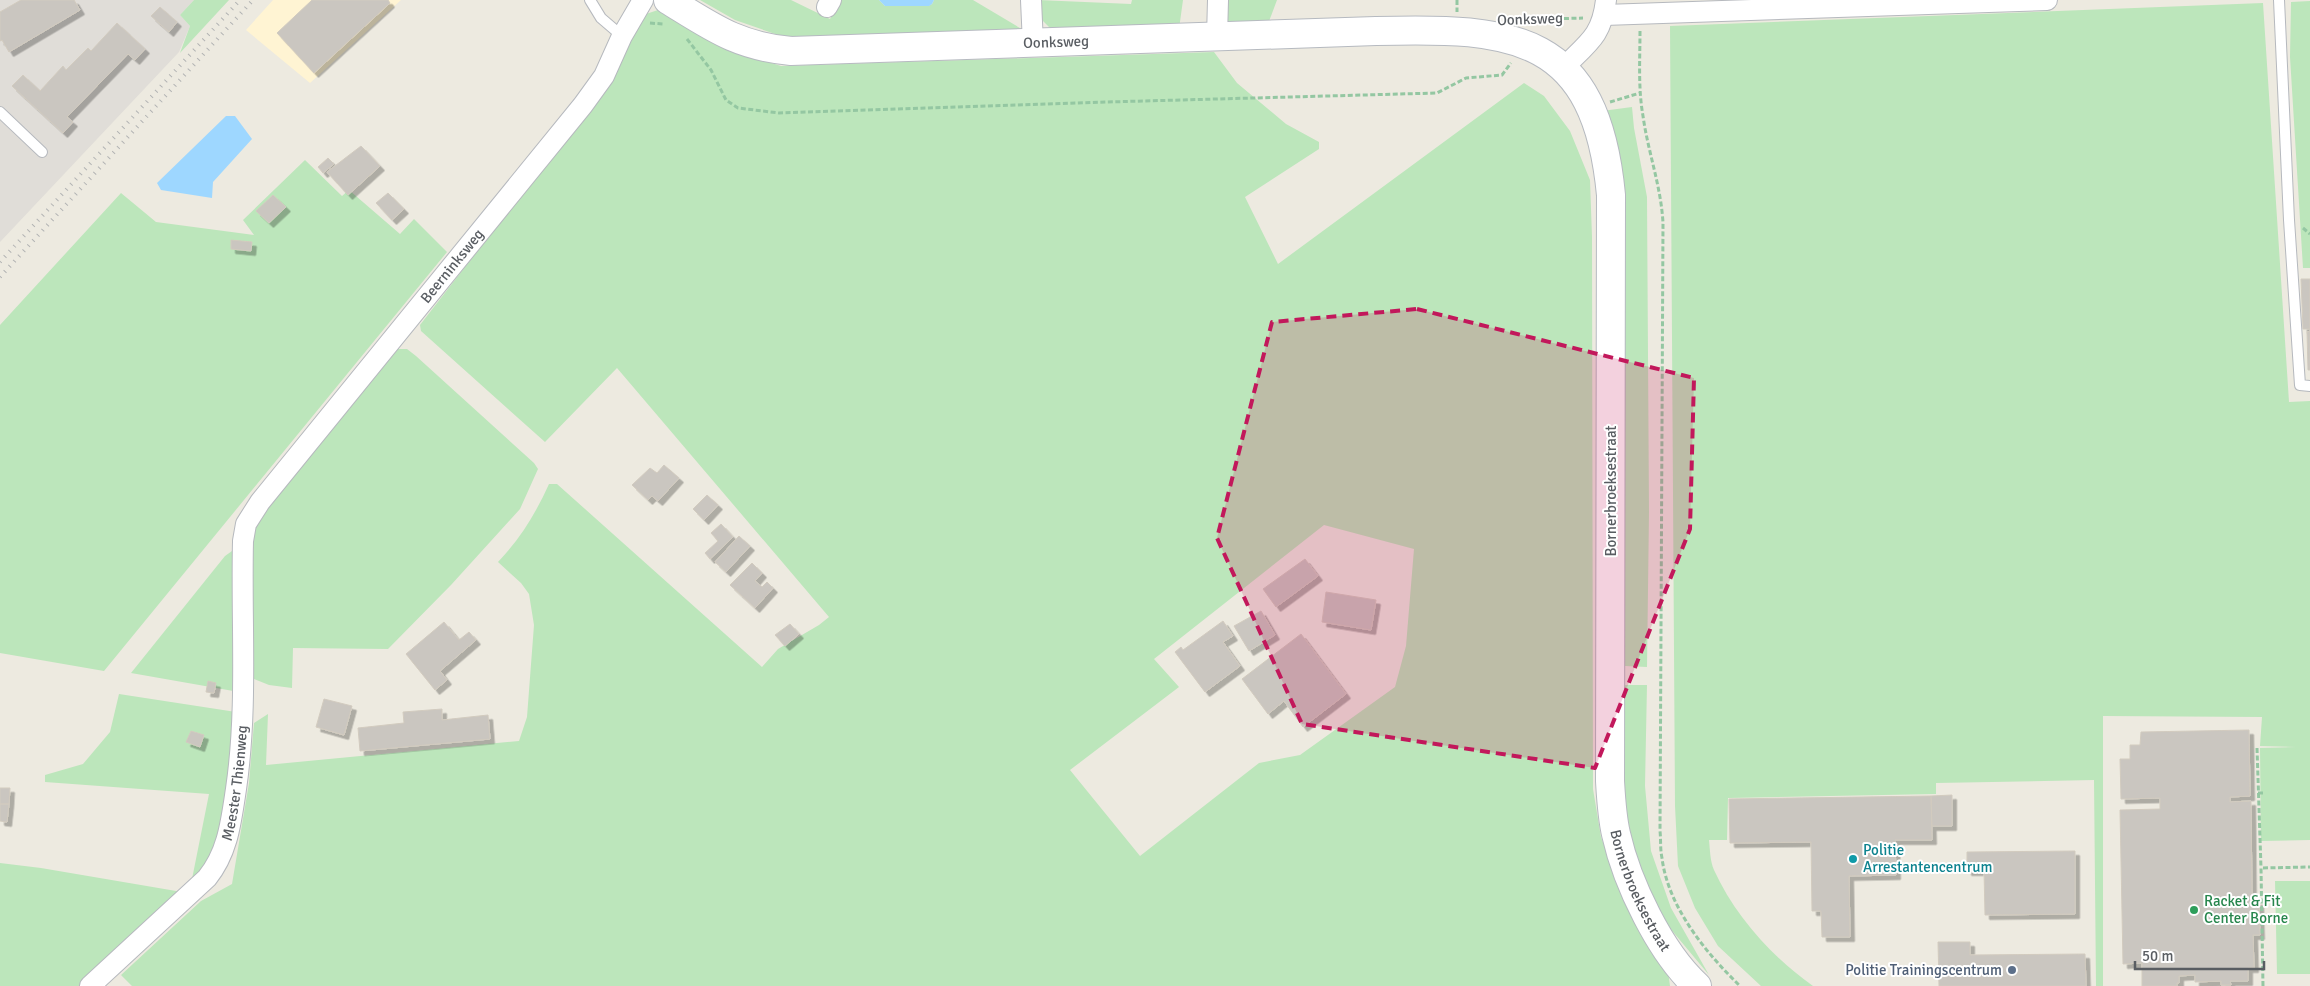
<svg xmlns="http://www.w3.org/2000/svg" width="2310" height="986" font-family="Signika,sans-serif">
  <defs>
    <filter id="shadow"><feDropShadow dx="4.5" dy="4.5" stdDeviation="0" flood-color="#0004"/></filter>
  </defs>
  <rect width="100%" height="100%" fill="#edeae0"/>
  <path fill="#fff4d3" d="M273 0H401L310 83 246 30Z"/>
  <path fill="#e0ddd8" d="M0 0H194L180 15 190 26 179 52 0 242Z"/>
  <path fill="#bce6bb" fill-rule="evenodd" d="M194 0H229L180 53 190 26 180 15Z
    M700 0H791L830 19 841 0H879L885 6H928L932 4 934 0H973L1025 31 843 38 781 36 735 20Z
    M1038 0 1131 4 1132 0H1183L1179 29 1055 33 1038 16Z
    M1225 0H1277L1268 24H1223Z
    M2310 1V268H2303L2290 57 2291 2Z
    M2263 3 2289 402 2310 401V840L2261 841 2260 748 2296 747 2260 746 2262 717 2103 716V986H2096L2094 780 1936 783V794L1728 798 1727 840H1709C1710 849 1710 861 1714 870 1735 916 1772 957 1813 986H1761L1718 946 1695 908 1678 866 1675 806 1670 26Z
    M661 9 728 49 781 66 1214 52 1237 83 1286 124 1319 142V149L1245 197 1278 264 1524 83 1544 96 1570 131 1590 180 1592 237 1593 789 1601 837 1625 901 1650 946 1668 971 1670 986H132L121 975 201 901 232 884 249 783 254 723 268 714 266 765 519 741 527 717 534 625 529 594 521 583 498 562C520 539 536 513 549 484H557L762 667 778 649 819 625 829 617 617 368 545 442 421 331 420 325 589 107 646 14ZM1324 525 1414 549 1406 646 1395 687 1300 755 1259 763 1140 856 1070 770 1179 687 1154 659Z
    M1632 107 1634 128 1647 197 1649 512 1647 667 1625 666 1624 494 1602 111Z
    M305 160 342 196 349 190 400 234 414 219 447 252 104 671 0 653V325L121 193 156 222 254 235 243 220Z
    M398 349H407L416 356 534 463 538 469 520 509 451 585 388 649 293 648 292 688 269 685 254 679 251 531 254 523Z
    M232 551 234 561 239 692 131 673 225 556Z
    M1625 685H1647L1645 786 1651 851 1671 908 1709 975 1664 921 1635 855 1624 802Z
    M119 694 236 712 223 821 214 863 191 884 209 794 45 782V775L83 764 110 732Z
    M0 863 41 868 182 892 81 986H0Z
    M2275 881H2310V974H2277Z"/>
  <path fill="#9ed7ff" d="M879 0H934L932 4 929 6H885Z
    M226 116H235L252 139 213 182 212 198 161 190 157 183Z"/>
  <path fill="#cac6c0" stroke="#d2cbbf" filter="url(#shadow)" d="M21 0H74L80 10 9 52 2 40 0 41V12Z
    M312 0H388L390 3 314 73 277 33Z
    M160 7 177 22 169 32 151 16Z
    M117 23 145 49 135 60 128 54 67 117 73 122 63 133 12 86 23 75 40 91 63 66 66 70 88 48 91 51Z
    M361 146 380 166 348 195 327 172Z
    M328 158 334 164 323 173 318 167Z
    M388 193 404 209 392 220 376 203Z
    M273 195 286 207 269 223 256 211Z
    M231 240 252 242 251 251 231 249Z
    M2301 279H2310V329H2303Z
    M2310 331V370H2308L2307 332Z
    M664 465 679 478 658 501 652 496 648 500 632 485 650 468 657 473Z
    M707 495 718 505 704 520 693 509Z
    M721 524 733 537 710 559 705 553 718 541 711 533Z
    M739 536 750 546 726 572 715 562Z
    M1305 559 1318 576 1276 607 1263 589Z
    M752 563 762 573 755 581 762 587 767 582 773 588 755 608 730 585Z
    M1326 592 1376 600 1371 630 1322 622Z
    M1261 611 1275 635 1249 651 1234 626Z
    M1223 621 1233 636 1223 642 1240 666 1205 692 1175 652 1181 647 1183 650Z
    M444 622 459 640 469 632 476 640 440 671 447 680 435 690 406 654Z
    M790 624 799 634 785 646 775 635Z
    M1301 634 1346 694 1303 727 1284 701 1268 714 1242 679Z
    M208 681 216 683 214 693 206 692Z
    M324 699 352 706 344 735 316 727Z
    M442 709V720L488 715 490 739 360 751 358 728 404 723 403 712Z
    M2249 730 2250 796 2230 797V802L2251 801 2252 901H2259L2260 935H2253L2254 968H2248V981H2230L2231 985H2221V981L2195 982V975L2179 976V983H2177V986H2142V963L2123 964 2120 810 2160 809V798L2121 799 2120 759H2130V745H2140L2141 732Z
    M191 731 204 735 200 747 186 742Z
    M0 788H10L9 804H0Z
    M1952 795V826H1932L1931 796Z
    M1931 796 1932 840H1895L1896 875 1849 876 1850 937H1822L1821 911H1812L1811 842 1730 843 1729 799Z
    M0 804H9L7 822 0 821Z
    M2075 851V914L1985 915 1984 871H1967V852Z
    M1938 942H1970V955L2085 954 2086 986H1939Z"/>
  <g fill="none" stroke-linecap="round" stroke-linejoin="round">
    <g stroke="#b6b9be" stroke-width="12">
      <path id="lane" d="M590 0 601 18 622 36
        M2279 0 2289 220 2300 385 2310 386
        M0 112 42 152"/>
    </g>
    <g stroke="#b6b9be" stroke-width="22">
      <g id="street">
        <path d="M1031 0 1033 44"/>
        <path d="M827 7 831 0"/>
        <path d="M1604 15 2047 0"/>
        <path d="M1217 37 1218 0"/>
        <path d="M1563 68C1588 43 1602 36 1606 0"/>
        <path id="s1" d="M90 986 207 878C228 852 231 822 236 789 248 707 241 624 243 541L246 524 260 502 583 105 604 76 622 36 643 0"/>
      </g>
    </g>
    <g stroke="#b6bac0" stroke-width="30">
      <g id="secondary">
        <path id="s2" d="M668 0C712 27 737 46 791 51L1376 31C1515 27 1596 35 1611 195L1610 781C1611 798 1612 817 1616 834 1627 883 1660 952 1697 986"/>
      </g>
    </g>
    <path stroke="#94c7a2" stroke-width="3" stroke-dasharray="5 2.5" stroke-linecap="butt" d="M1457 0V12
      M1519 20 1583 18
      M650 23 663 24
      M1640 31C1640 59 1638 88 1643 116 1648 152 1661 186 1663 223L1660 831C1661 840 1660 849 1662 858 1668 907 1706 953 1740 986
      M687 39 711 70 726 100 738 108 779 113 1107 102 1437 93 1466 78 1502 75 1511 63
      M1610 102 1640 93
      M2303 228 2310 234
      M2257 748 2261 868
      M2258 793H2264
      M2263 986 2261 868 2310 867"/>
    <use href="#lane" stroke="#fff" stroke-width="10"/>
    <use href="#street" stroke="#fff" stroke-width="20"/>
    <use href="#secondary" stroke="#fff" stroke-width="28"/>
    <path stroke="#b2b3b3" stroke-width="4" stroke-dasharray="1 6" stroke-linecap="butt" d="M0 262 240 0
      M0 277 253 0"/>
  </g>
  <path fill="#c2185b" fill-opacity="0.2" stroke="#c2185b" stroke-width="4" stroke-dasharray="10 6" stroke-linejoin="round" d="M1417 309 1694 378 1690 529 1595 768 1302 724 1217 538 1272 322Z"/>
  <circle fill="#0f9aa8" stroke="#fff" stroke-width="2" cx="1853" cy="859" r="5"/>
  <circle fill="#2e9e5b" stroke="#fff" stroke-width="2" cx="2194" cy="910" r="5"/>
  <circle fill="#5c6f8a" stroke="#fff" stroke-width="2" cx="2012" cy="970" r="5"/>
  <g text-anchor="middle" stroke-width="4" stroke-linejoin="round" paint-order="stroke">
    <g font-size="15" fill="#595d62" stroke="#fff">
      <text transform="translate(1530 19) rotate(-2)" y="5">Oonksweg</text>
      <text dy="5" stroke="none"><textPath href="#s2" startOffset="400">Oonksweg</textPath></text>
      <text dy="5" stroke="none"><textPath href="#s1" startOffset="850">Beerninksweg</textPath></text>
      <text transform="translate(1611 491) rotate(-90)" y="5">Bornerbroeksestraat</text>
      <text dy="5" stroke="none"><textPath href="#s1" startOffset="260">Meester Thienweg</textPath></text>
      <text dy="5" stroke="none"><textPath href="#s2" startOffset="1755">Bornerbroeksestraat</textPath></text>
    </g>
    <g font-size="15" fill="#0d838f" stroke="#fff" text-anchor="start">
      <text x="1863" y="855">Politie<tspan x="1863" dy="17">Arrestantencentrum</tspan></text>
    </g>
    <g font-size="15" fill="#27864d" stroke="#fff" text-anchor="start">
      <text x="2204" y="906">Racket &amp; Fit<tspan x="2204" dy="17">Center Borne</tspan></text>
    </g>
    <g font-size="15" fill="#4e5e75" stroke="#fff" text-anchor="end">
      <text x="2002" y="975">Politie Trainingscentrum</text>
    </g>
  </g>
  <path d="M2135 961v8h129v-8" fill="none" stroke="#595d62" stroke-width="2.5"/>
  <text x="2142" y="961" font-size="15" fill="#595d62" stroke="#ffffff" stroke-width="4" paint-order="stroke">50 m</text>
</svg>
